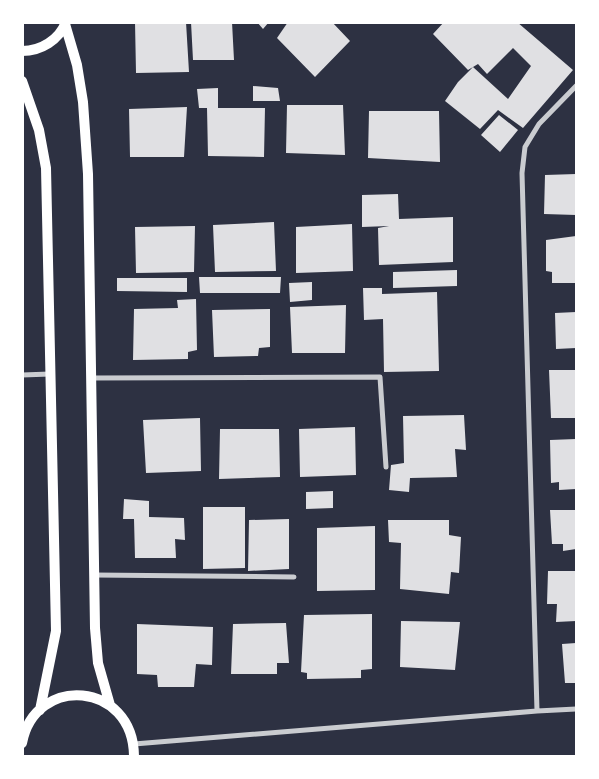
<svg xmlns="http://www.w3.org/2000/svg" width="599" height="779" font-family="'Crimson Pro',serif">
  <rect width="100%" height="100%" fill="#2d3142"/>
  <path fill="#e0e0e3" d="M135 22H186L189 72 136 73Z
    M191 22H232L234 60H193Z
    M257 22H269L263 29Z
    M288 22H332L350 41 315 77 277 38Z
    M444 22H517L573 70 523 128 498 110 480 129 445 101 458 82 473 67 508 99 531 66 513 48 487 74 478 64 468 70 433 34Z
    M253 86 278 88 280 101H253Z
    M218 88V108H265L264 157 208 156 207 108H199L197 89Z
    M287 105H343L345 155 286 153Z
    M187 107 184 157H130L129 109Z
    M369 111H439L440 162 368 158Z
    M499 115 518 130 500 152 481 135Z
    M576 174V215L544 214 545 175Z
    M398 194 399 219 453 217V262L379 265 378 228 389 226 362 227V195Z
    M274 222 276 271 215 272 213 225Z
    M352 224 353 271 296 273V227Z
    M195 226 194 272 136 273 135 227Z
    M576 236V283H552V272L546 271V240Z
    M457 270V286L393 288V272Z
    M199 277H281L280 293H200Z
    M117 278H187V292L117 291Z
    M312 282V300L290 302 289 283Z
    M363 288H382V294L437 292 439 371 384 372 383 319 364 320Z
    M196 299 197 350 188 352V359L133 360 134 309 178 308 177 300Z
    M346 305 345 353H292L290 307Z
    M270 309V347L259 348 258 356 214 357 212 310Z
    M576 312V348L556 349 555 313Z
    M549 370H576V418H551Z
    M464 415 466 450 455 449 457 477 410 478 409 492 389 490 391 465 404 463 403 416Z
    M200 418 201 471 146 473 143 420Z
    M355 427 356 475 300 477 299 429Z
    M220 429H279L280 477 219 479Z
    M576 439V489L559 490V482L551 483 550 440Z
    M333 491V508L306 509V492Z
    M124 499 149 501V517L184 518 185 540 175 539 176 558H135L134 519H123Z
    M203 507H245V568L203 569Z
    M550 510H576V549L563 551V544H552Z
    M289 519V569L248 571 249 520Z
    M388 520H449V535L461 537 459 573 451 572 449 594 400 589 401 543 389 542Z
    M375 526V590L317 591V528Z
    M548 571H576V621L556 622 557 604H547Z
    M372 614V669L361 670V678L307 679V673L301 672 304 615Z
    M401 621 460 622 455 670 400 667Z
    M286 623 289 663H277V674H231L233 624Z
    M137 624 213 627 212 665 196 664 194 687H158L157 675 137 674Z
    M576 643V683H565L562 644Z"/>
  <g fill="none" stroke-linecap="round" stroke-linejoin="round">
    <path stroke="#caccd0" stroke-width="5" d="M576 86 539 124 525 147 522 173 537 711 576 709
      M22 375 50 374
      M92 378 380 377 386 467
      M94 575 294 577
      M134 744 537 711"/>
    <path stroke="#fff" stroke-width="10" d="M65 24 77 65 83 102 88 174 95 628 98 663 110 705
      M22 51C41 51 59 40 66 22
      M22 81 39 130 46 168 56 631 40 710
      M22 743C35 674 133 681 134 756"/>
  </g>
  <rect width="599" height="779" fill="none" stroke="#ffffff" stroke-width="48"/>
</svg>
